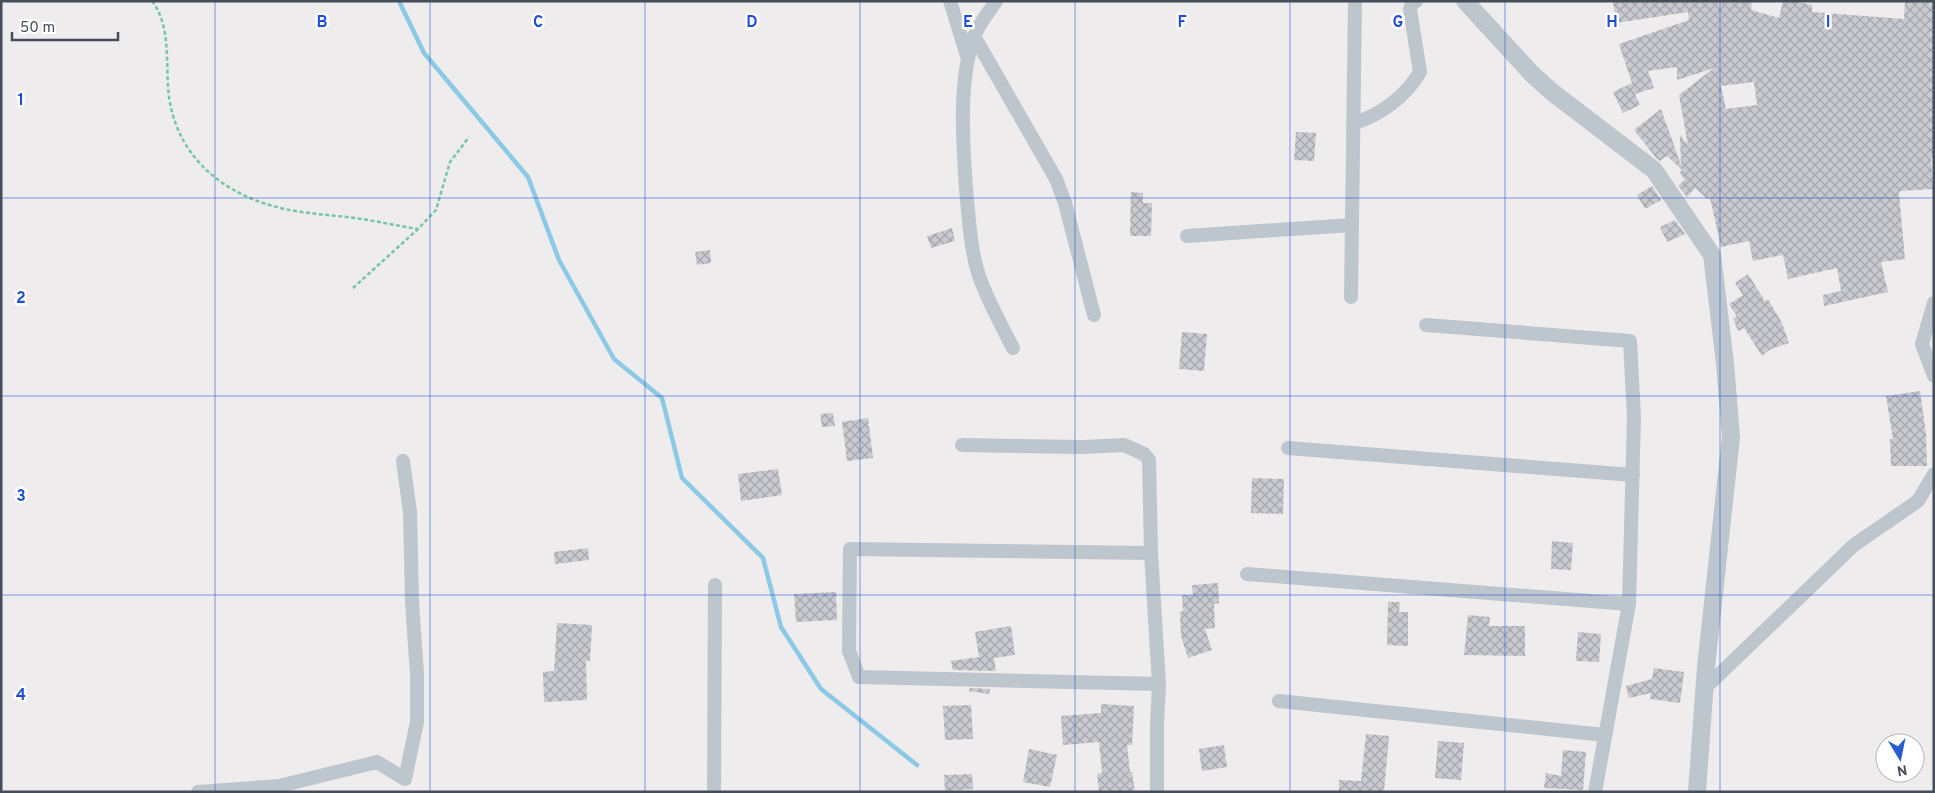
<svg xmlns="http://www.w3.org/2000/svg" width="1935" height="793" font-family="Overpass,sans-serif">
  <defs>
    <pattern id="building-cross-hatch" width="8" height="8" patternUnits="userSpaceOnUse" patternTransform="scale(1.25)"><rect width="8" height="8" fill="#c9cad0"/><path d="M0 0l8 8M0 8l8-8" fill="none" stroke="#a5a6ac"/></pattern>
  </defs>
  <rect width="100%" height="100%" fill="#eeecec"/>
  <g fill="none" stroke-linecap="round" stroke-linejoin="round">
    <path stroke="#8bc9e5" stroke-width="4.5" d="M399 1 424 53 528 177 559 260 614 359 662 398 682 478 763 558 781 627 821 689 917 765"/>
  </g>
  <path fill="url(#building-cross-hatch)" fill-rule="evenodd" d="M1613 1H1752L1751 10 1779 18 1783 1H1793L1812 5V12L1904 19 1905 1H1934V157L1931 158 1933 189 1900 191 1899 193 1905 259 1881 262 1888 292 1824 306 1823 295 1841 291 1837 268 1788 279 1783 255 1753 261 1749 241 1721 247 1710 198 1707 199 1695 188 1687 197 1678 186 1685 179 1679 173 1682 170 1667 156 1660 161 1657 159 1634 130 1661 109 1681 165 1680 135 1688 145 1679 95 1714 68 1677 80V67L1648 71 1654 88 1635 94 1640 105 1623 113 1613 92 1632 83 1619 44 1689 20 1688 12 1616 23ZM1754 82 1757 105 1726 109 1721 86Z
    M1296 132 1316 133 1314 161 1294 160Z
    M1652 186 1661 200 1645 209 1637 195Z
    M1131 192 1143 193V203H1152L1151 236H1130Z
    M1675 220 1685 234 1667 242 1660 227Z
    M952 228 955 241 931 248 927 236Z
    M710 250 711 263 697 265 695 252Z
    M1748 274 1765 301 1768 299 1782 323 1789 343 1771 349 1762 356 1744 328 1738 331 1733 318 1737 317 1729 304 1743 295 1735 283Z
    M1182 332 1207 334 1204 371 1179 369Z
    M1920 391 1926 434 1927 466H1891L1890 439H1893L1886 396Z
    M833 413 835 426 822 427 820 414Z
    M868 418 873 458 847 461 842 422Z
    M778 469 782 495 741 501 738 474Z
    M1252 478 1284 479 1283 514 1251 513Z
    M1552 541 1573 543 1571 570 1551 569Z
    M588 548 589 560 555 564 554 552Z
    M1218 583 1219 603 1214 604 1215 628 1205 629 1212 650 1188 658 1181 636 1180 612 1183 611 1182 595H1193L1192 585Z
    M836 592 837 620 796 622 794 594Z
    M1388 602H1400L1399 612H1408V646L1387 645Z
    M1468 615 1490 617 1489 626H1525V656L1464 655Z
    M557 623 592 625 590 661H586L587 700 544 702 543 672 554 671Z
    M1011 626 1015 655 994 658 996 671 953 670 951 661 979 657 975 632Z
    M1578 632 1601 634 1599 662 1576 661Z
    M1654 668 1684 672 1680 703 1650 699 1651 693 1629 698 1626 686 1652 679Z
    M970 688 990 689 989 694 969 691Z
    M1101 704 1134 706 1132 745H1127L1130 772H1132L1135 792H1099L1097 774 1102 773 1099 742 1063 745 1061 716 1101 713Z
    M971 705 973 739 945 740 943 706Z
    M1366 734 1389 736 1384 792H1339V780L1361 781Z
    M1438 741 1464 743 1461 780 1435 778Z
    M1224 745 1227 767 1202 771 1199 749Z
    M1029 749 1057 755 1050 787 1023 782Z
    M1563 750 1586 752 1583 790 1544 788 1546 773 1561 776Z
    M972 774 973 789 945 791 944 775Z"/>
  <g fill="none" stroke-linecap="round" stroke-linejoin="round">
    <path stroke="#76c6a6" stroke-width="2.5" stroke-dasharray="4 2.5" stroke-linecap="butt" d="M152 1C172 27 165 66 169 97 179 166 236 203 302 212 322 215 342 216 362 219 381 222 399 226 418 229
      M353 288 418 229 436 210 450 162 469 137"/>
    <path stroke="#bdc5cd" stroke-width="14" d="M950 1 968 59
      M996 1C989 12 978 25 974 37 958 82 963 142 966 189 969 218 970 248 979 276 988 301 1001 325 1013 348
      M974 36 1056 179 1065 203 1094 315
      M1354 123C1381 115 1406 96 1420 72L1410 9 1412 3 1416 1
      M1187 236 1352 225
      M1351 297 1355 1
      M1934 303 1922 344 1934 376
      M1426 325 1630 341 1634 417 1629 604 1595 792
      M962 445 1083 447 1124 445 1144 454 1149 460 1151 553 1159 684 1157 725V792
      M1288 448 1633 475
      M1151 553 850 549 849 651 859 677 1159 684
      M1247 574 1629 604
      M1704 689 1854 545 1918 501 1934 474
      M1279 701 1605 735
      M198 792 279 786 377 762 405 779 417 722V674L412 602 410 512 403 461
      M714 792 715 585"/>
    <path stroke="#bdc5cd" stroke-width="18" d="M1465 1 1532 74 1552 92 1654 170 1712 255 1725 363 1731 437 1706 667 1697 792"/>
  </g>
  <path fill="none" stroke="#1d4ed8" stroke-width="1" stroke-opacity="0.55" d="M215 1V792M430 1V792M645 1V792M860 1V792M1075 1V792M1290 1V792M1505 1V792M1720 1V792M1 198H1934M1 396H1934M1 595H1934"/>
  <g font-size="16" text-anchor="middle" font-weight="bold" fill="#1d4ed8" stroke="#fff" stroke-width="5" stroke-linejoin="round" paint-order="stroke">
    <text x="322" y="27">B</text>
    <text x="538" y="27">C</text>
    <text x="752" y="27">D</text>
    <text x="968" y="27">E</text>
    <text x="1182" y="27">F</text>
    <text x="1398" y="27">G</text>
    <text x="1612" y="27">H</text>
    <text x="1828" y="27">I</text>
    <text x="21" y="105">1</text>
    <text x="21" y="303">2</text>
    <text x="21" y="501">3</text>
    <text x="21" y="700">4</text>
  </g>
  <rect width="1935" height="793" fill="none" stroke="#454d58" stroke-width="5"/>
  <g transform="translate(1900 758) rotate(170)"><circle r="24" fill="#ffffff" stroke="#b5b8bc"/>
  <path d="M0-4L9 19L0 12L-9 19Z" fill="#245ed0"/>
  <text y="-8" font-size="14" font-weight="bold" text-anchor="middle" fill="#454d58">N</text>
  </g>
  <path d="M12 32v8h106v-8" fill="none" stroke="#454d58" stroke-width="2.5"/>
  <text x="20" y="32" font-size="15" fill="#454d58" stroke="#ffffff" stroke-width="4" paint-order="stroke">50 m</text>
</svg>
